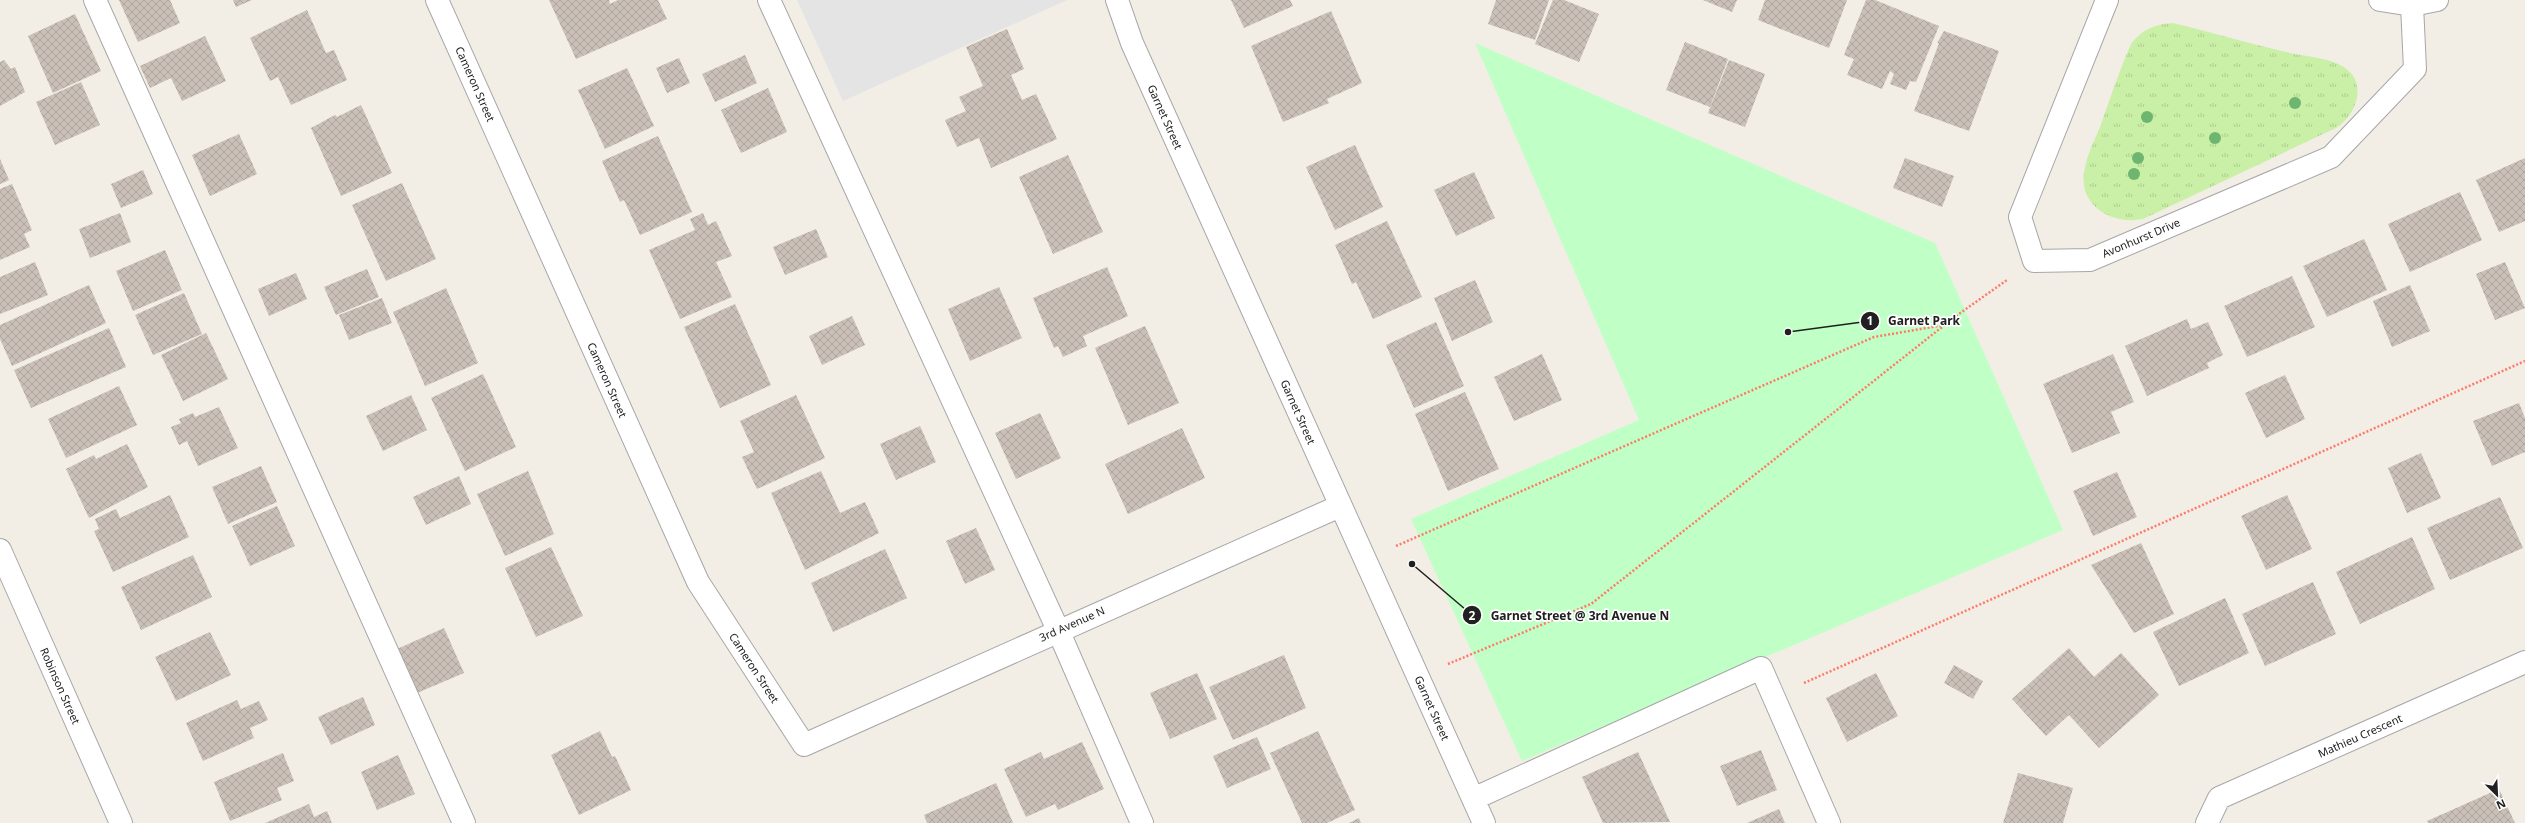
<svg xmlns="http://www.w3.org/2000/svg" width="2525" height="823" font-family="'Noto Sans',sans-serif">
  <defs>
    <pattern id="grass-tufts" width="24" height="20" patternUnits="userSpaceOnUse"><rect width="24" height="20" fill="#caf0a7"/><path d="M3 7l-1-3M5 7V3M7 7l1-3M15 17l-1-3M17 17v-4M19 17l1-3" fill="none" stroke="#adce8f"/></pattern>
    <pattern id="building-cross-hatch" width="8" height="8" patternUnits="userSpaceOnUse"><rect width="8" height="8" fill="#cac0b8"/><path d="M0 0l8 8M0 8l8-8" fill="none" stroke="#ada59e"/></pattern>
  </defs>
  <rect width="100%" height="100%" fill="#f2eee6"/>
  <path fill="url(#grass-tufts)" d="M2173 23C2214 33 2254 45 2295 54 2311 57 2328 58 2342 66 2369 81 2357 115 2336 128L2143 219C2114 225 2079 207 2084 173 2086 157 2094 141 2100 127 2110 99 2119 71 2131 44 2142 29 2156 24 2173 23Z"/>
  <path fill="#c0ffc5" d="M1475 43 1935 243 2063 530 1522 761 1411 519 1639 420Z"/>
  <path fill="#e4e4e4" d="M797 0H1067L843 101Z"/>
  <path fill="url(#building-cross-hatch)" d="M119 0H170L180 23 138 42Z
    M233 0H252L236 7Z
    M549 0H609L610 4 618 0H658L667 19 576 59Z
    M1231 0H1290L1293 6 1244 28Z
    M1496 0H1549L1535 40 1488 24Z
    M1553 0H1564L1599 14 1579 62 1535 44Z
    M1703 0H1737L1732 12Z
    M1765 0H1847L1829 48 1758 20Z
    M1866 0H1875L1939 26 1916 82 1910 81 1906 90 1890 84 1894 74 1890 71 1882 89 1847 75 1854 59 1844 55Z
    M307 10 326 53 334 50 347 80 291 105 278 77 270 81 250 38Z
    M1331 11 1362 83 1327 99 1329 103 1283 122 1251 46Z
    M75 14 101 71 53 93 28 36Z
    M1007 29 1024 69 1011 75 1022 100 1036 94 1057 139 991 168 979 138 957 147 945 120 966 111 959 97 983 86 966 47Z
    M1944 31 1999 51 1969 131 1914 111 1939 43H1937Z
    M205 36 226 81 182 101 171 78 150 88 140 66Z
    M1685 42 1728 59 1710 107 1666 90Z
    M745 55 757 83 715 102 702 74Z
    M679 58 690 83 667 93 656 68Z
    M4 60 11 69 15 67 25 92 0 106V62Z
    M1729 60 1765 74 1745 127 1708 113Z
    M627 68 654 126 605 149 578 90Z
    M81 82 100 125 55 145 36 102Z
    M768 88 787 132 741 153 721 110Z
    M361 105 392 173 341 196 311 128 335 115 337 117Z
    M239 134 257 174 210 196 192 155Z
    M658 136 692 212 640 235 624 200 620 202 602 161Z
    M1355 145 1383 207 1335 230 1306 167Z
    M1068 155 1103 232 1053 254 1019 177Z
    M1905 158 1954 176 1942 207 1893 188Z
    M2525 158V221L2499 232 2476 180Z
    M0 159 9 180 0 184Z
    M143 170 153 194 121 208 111 184Z
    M1474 172 1495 218 1456 236 1434 190Z
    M402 183 436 259 386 281 352 205Z
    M12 184 32 230 24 234 30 247 0 260V189Z
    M2460 192 2482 240 2410 272 2388 224Z
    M120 213 131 242 90 258 79 229Z
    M703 213 708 225 716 221 732 256 716 262 732 297 680 319 649 250 695 230 690 219Z
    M1387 221 1422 297 1373 319 1356 282 1352 284 1335 245Z
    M816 229 828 257 785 275 773 247Z
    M2364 239 2387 290 2327 317 2303 266Z
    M165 250 182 290 133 311 116 271Z
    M35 262 48 295 0 314V277Z
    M2505 262 2525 308 2495 320 2476 274Z
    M1107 267 1128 316 1083 336 1087 346 1063 357 1058 346 1054 348 1033 298Z
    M367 269 379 297 336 315 324 287Z
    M296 273 307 299 269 316 258 289Z
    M2292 276 2315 327 2247 357 2224 306Z
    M1475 280 1493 322 1452 341 1434 298Z
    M89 285 106 323 12 366 0 339V325Z
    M2410 285 2430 331 2392 347 2373 301Z
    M999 287 1022 338 970 361 948 309Z
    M446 288 478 363 425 386 393 312Z
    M184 293 202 334 153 355 135 315Z
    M382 298 392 323 349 340 339 315Z
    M735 304 771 385 720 408 684 327Z
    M852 316 865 345 822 365 809 336Z
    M2187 319 2191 329 2208 322 2223 355 2207 363 2209 368 2147 396 2125 346Z
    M1436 322 1464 386 1414 408 1386 345Z
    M1145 326 1179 403 1128 425 1095 348Z
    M109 328 126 367 31 408 14 370Z
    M206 333 228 379 183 401 161 355Z
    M1542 354 1562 400 1514 421 1494 377Z
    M2113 354 2134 402 2111 412 2120 433 2072 453 2043 384Z
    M483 374 516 447 465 471 431 398Z
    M2285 375 2305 419 2266 438 2245 393Z
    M119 386 137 425 66 458 48 419Z
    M1465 392 1499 469 1448 491 1415 414Z
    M411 395 427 430 383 451 366 416Z
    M796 395 825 458 757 489 742 457 754 452 740 421Z
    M2519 403 2525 418V452L2492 466 2473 421Z
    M219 407 238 448 198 466 187 441 179 445 171 427 181 423 179 419 193 413 195 417Z
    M1040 413 1061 458 1016 479 995 433Z
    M920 426 936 462 896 480 880 444Z
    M1182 428 1205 478 1128 514 1105 464Z
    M127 444 148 487 89 518 66 469 94 455 96 459Z
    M2421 453 2441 498 2407 513 2388 468Z
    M261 466 277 502 228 524 212 487Z
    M528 471 554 534 505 556 477 494Z
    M821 471 840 513 865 502 879 533 805 570 771 493Z
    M2117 472 2137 517 2093 536 2073 491Z
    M459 476 471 504 426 525 413 497Z
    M170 495 189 537 113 572 94 531 99 529 95 519 116 509 120 518Z
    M2287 495 2312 549 2266 570 2241 516Z
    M2500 497 2523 548 2450 580 2427 528Z
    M277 506 295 546 250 566 232 526Z
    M976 528 995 570 965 584 946 541Z
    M2412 537 2435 589 2360 624 2336 572Z
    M2141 543 2174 614 2134 633 2091 565Z
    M551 547 583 616 536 637 505 568Z
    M885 549 907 598 833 632 811 583Z
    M193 555 212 597 141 630 121 587Z
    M2313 582 2336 634 2265 666 2242 614Z
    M2225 598 2249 653 2179 686 2153 632Z
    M444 628 464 673 417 693 397 649Z
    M210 632 231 675 176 701 155 657Z
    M2069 648 2094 677 2121 653 2159 695 2099 748 2069 715 2046 736 2012 699Z
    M1284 655 1306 708 1233 740 1209 687Z
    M1954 665 1983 681 1973 699 1944 683Z
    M1197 673 1217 719 1170 739 1150 693Z
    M1876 673 1898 716 1847 742 1826 698Z
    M363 697 375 725 331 745 318 717Z
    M237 700 241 709 259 701 268 720 250 728 254 738 203 761 186 723Z
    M600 731 612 757 615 756 631 790 579 815 551 755Z
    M1318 731 1355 810 1327 823H1302L1270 753Z
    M1257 737 1271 769 1227 788 1213 756Z
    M1082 742 1104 789 1058 810 1055 804 1026 817 1004 769 1041 752 1044 759Z
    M1761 750 1777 790 1737 806 1720 766Z
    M1638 752 1670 822 1603 823 1582 777Z
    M283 753 294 781 277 788 282 800 230 821 214 782Z
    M398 755 415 794 377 810 361 772Z
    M2018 773 2073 788 2063 823H2003Z
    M996 783 1013 823H927L924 815Z
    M2499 789 2515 823H2428L2427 821Z
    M309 804 314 817 327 811 332 823H265Z
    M1779 809 1785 823H1747Z
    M1359 818 1361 823H1349Z"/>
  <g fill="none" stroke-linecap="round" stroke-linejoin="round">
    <g stroke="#a7a7a7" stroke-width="24">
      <path id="minor" d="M95 0 464 823
        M437 0 698 582 804 745 1340 506
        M769 0 1058 630 1142 823
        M1117 0 1132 43 1484 823
        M2107 0 2020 217 2034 261 2090 260 2331 157 2415 69 2412 5
        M2380 0 2412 5 2437 0
        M0 550 121 823
        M1473 799 1761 668 1829 823
        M2207 823 2219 798 2525 662"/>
    </g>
    <path stroke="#ff7a69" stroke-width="2.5" stroke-dasharray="2 2" stroke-linecap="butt" d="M1396 546 1874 337 1944 325
      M1448 664 1591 604 1956 316 2007 280
      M1804 683 2525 361"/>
    <use href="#minor" stroke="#fff" stroke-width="22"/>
  </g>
  <g fill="#6eb56f">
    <circle cx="2295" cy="103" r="6"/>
    <circle cx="2147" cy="117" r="6"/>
    <circle cx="2215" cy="138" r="6"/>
    <circle cx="2138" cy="158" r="6"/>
    <circle cx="2134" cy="174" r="6"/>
  </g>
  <g text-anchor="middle" stroke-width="3.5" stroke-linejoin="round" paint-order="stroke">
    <g font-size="11" fill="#202020" stroke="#fff">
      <text transform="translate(475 84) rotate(66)" y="4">Cameron Street</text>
      <text transform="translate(1165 117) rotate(66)" y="4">Garnet Street</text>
      <text transform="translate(2141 238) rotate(-23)" y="4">Avonhurst Drive</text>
      <text transform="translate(607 380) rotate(66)" y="4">Cameron Street</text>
      <text transform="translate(1298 412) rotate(66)" y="4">Garnet Street</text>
      <text transform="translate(1072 624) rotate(-24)" y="4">3rd Avenue N</text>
      <text transform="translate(754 668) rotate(57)" y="4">Cameron Street</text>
      <text transform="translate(60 686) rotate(66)" y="4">Robinson Street</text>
      <text transform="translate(1432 708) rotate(66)" y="4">Garnet Street</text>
      <text transform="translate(2360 736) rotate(-24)" y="4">Mathieu Crescent</text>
    </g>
  </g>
  <path fill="none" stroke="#202020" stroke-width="1.5" d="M1788 332L1870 321M1412 564L1472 615"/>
  <g fill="#202020" stroke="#fff" stroke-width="1.5">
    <circle cx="1788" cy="332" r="4"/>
    <circle cx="1412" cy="564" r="4"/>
    <circle cx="1870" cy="321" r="10"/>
    <circle cx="1472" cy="615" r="10"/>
  </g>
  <g font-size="12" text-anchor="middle" font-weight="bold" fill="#fff">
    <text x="1870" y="325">1</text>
    <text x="1472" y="620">2</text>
  </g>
  <g font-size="12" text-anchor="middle" font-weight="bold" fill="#202020" stroke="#fff" stroke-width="3.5" stroke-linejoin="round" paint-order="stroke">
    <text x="1924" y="325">Garnet Park</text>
    <text x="1580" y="620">Garnet Street @ 3rd Avenue N</text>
  </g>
  <g transform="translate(2497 795) rotate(156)" stroke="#ffffff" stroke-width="3" paint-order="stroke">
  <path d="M0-3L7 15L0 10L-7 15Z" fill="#202020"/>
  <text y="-6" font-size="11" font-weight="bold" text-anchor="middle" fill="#202020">N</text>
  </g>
</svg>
